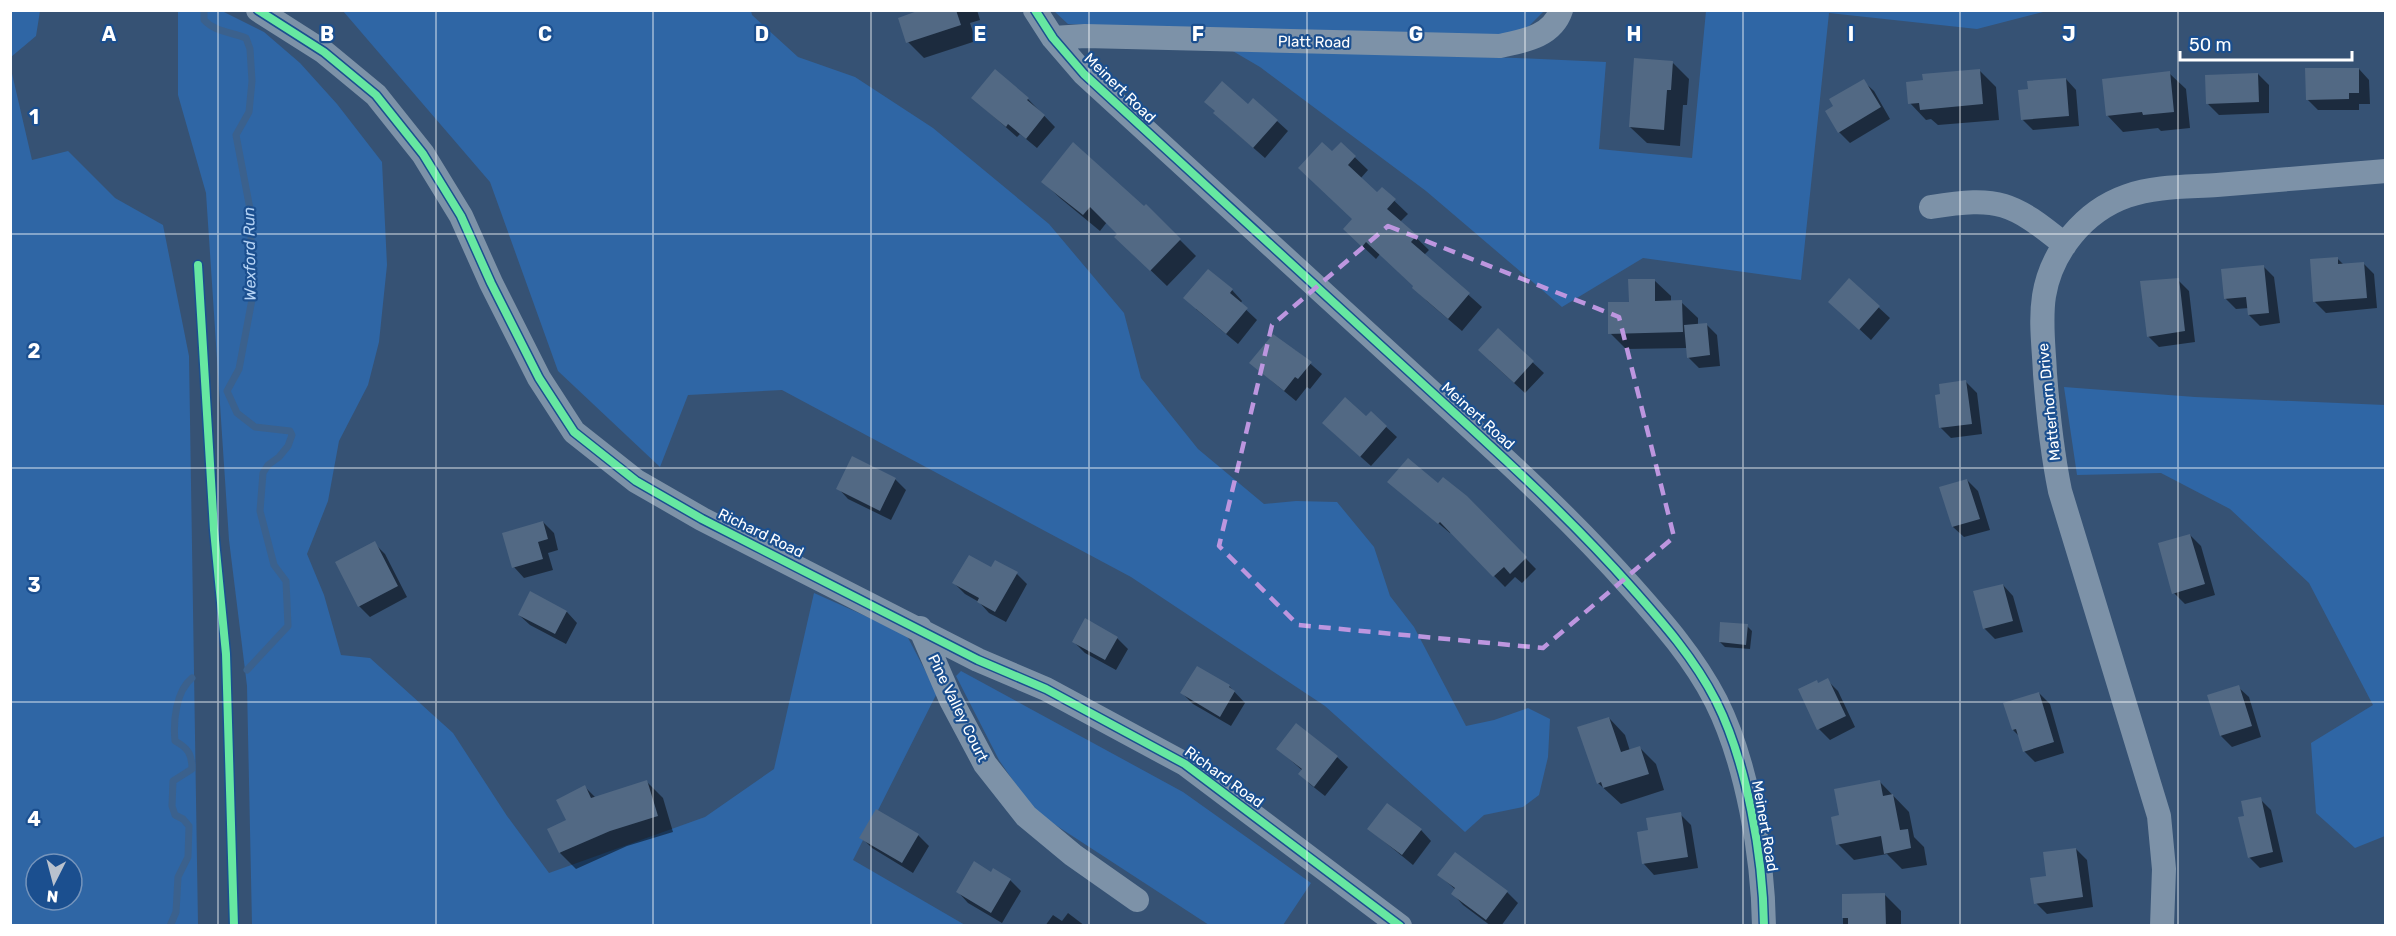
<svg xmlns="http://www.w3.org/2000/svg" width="2396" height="936" font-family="Rubik,sans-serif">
  <rect width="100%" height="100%" fill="#365274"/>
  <path fill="#2f66a5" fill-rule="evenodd" d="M11 10 40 11 36 36 11 57Z
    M178 11H222L264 32 300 63 337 104 382 162 387 265 379 342 368 385 339 441 328 501 307 554 324 595 341 655 370 658 453 733 507 816 549 873 705 817 774 769 814 593 906 634 937 693 853 860 965 925H252L247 686 229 540 206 193 178 95Z
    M343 11H751L752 15 798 57 855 77 933 128 1049 224 1124 313 1141 378 1198 449 1264 504 1296 501 1337 502 1374 547 1390 596 1414 627 1466 726 1494 720 1528 708 1550 719 1548 757 1539 795 1523 807 1484 815 1465 832 1325 706 1131 577 782 390 688 395 660 467 558 371 490 182Z
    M1054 11H1544L1525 30 1489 42 1068 24Z
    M1706 11H2047L1977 29 1829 13 1801 280 1643 258 1562 307 1426 191 1260 67 1231 50 1516 58 1606 62 1599 149 1692 158Z
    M10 65 32 160 68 151 115 198 163 225 189 356 198 925H11ZM36 864H72V900H36Z
    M2064 387 2195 397 2385 405V836L2355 848 2316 813 2311 743 2373 705 2309 583 2230 509 2161 473 2077 475Z
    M961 671 1183 792 1311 883 1283 925H1209L1034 811 999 760 956 676Z"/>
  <path fill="#0007" d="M925 10H977L980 20 970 23 976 41 924 58 908 42Z
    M1673 63 1689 79 1687 105H1683L1680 146 1647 143 1630 127Z
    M2359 69 2369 80 2370 104H2359V110H2318L2307 99Z
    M1980 71 1996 87 1999 120 1938 125 1931 119 1926 120 1910 103Z
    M2169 73 2186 89 2190 128 2161 131 2158 128 2123 132 2107 115Z
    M2258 74 2269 85V113L2219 115 2208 104Z
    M2066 79 2076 90 2079 126 2033 130 2022 119Z
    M1863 81 1874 91 1890 119 1850 143 1839 132Z
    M1028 99 1055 127 1037 148 1020 134 1017 137 984 108Z
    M1248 106 1277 121 1288 131 1265 158 1226 124Z
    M1341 144 1368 170 1360 179 1377 194 1382 189 1408 214 1400 222 1429 250 1424 255 1482 307 1462 331 1427 301 1415 287 1380 254 1376 259 1358 242 1354 219 1332 153Z
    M1043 182 1144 208 1146 206 1196 256 1167 286 1116 237 1119 234 1107 222 1100 231 1060 198Z
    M2337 258 2344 265 2363 263 2374 274 2377 308 2326 313 2315 302Z
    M2263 266 2274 277 2280 323 2260 326 2249 315V308L2236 309 2225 298Z
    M1654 280 1671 296V302H1681L1698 318V325L1706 324 1717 335 1720 366 1699 368 1688 357 1687 348 1626 349 1610 333 1630 303Z
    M1849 280 1890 318 1871 340 1841 312Z
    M2178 280 2189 291 2195 342 2159 347 2148 336Z
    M1232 290 1242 301 1240 304 1257 320 1238 344 1196 309Z
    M1498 330 1544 373 1525 393 1490 361Z
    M1295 350 1322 374 1310 389 1307 387 1296 401 1262 373Z
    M1966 382 1977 393 1982 434 1951 438 1940 427Z
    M1371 413 1397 437 1371 466 1335 434 1367 418Z
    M895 479 906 490 891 520 848 499 838 488Z
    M1967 480 1978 491 1990 530 1964 537 1953 527Z
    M1389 482 1438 485 1466 497 1536 569 1522 583 1515 577 1505 587 1451 532 1450 533Z
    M543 522 554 533 558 550 548 553 553 570 524 578 514 567Z
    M2190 535 2201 546 2215 595 2185 604 2174 593Z
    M374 543 385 554 407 597 370 617 359 606Z
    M992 569 1017 574 1027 584 1006 622 989 613 979 602 965 594 954 583Z
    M2003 585 2013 596 2023 632 1995 639 1984 628Z
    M567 612 577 623 566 644 530 625 519 615Z
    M1747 626 1752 631 1750 649 1725 647 1720 642Z
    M1117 638 1128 649 1116 670 1085 653 1074 642Z
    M1827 680 1838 691 1855 727 1830 740 1819 729V684Z
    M1229 686 1245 703 1231 726 1193 704 1182 693Z
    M2238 687 2249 697 2261 737 2232 747 2221 736 2209 696Z
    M2039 693 2050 704 2064 753 2035 762 2024 751 2019 736 2013 730Z
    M1609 718 1625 735 1630 751 1640 748 1656 764 1664 790 1621 804 1598 783Z
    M1278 749 1337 757 1348 767 1325 796 1311 785 1300 774 1303 771Z
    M647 782 663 798 673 832 627 846 576 869 560 853 568 821 585 787 596 798Z
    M1880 782 1909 812 1914 837 1924 847 1927 865 1902 869 1887 854 1854 860 1838 844 1841 817Z
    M2260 799 2271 810 2283 862 2260 868 2249 857 2246 817Z
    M1680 814 1691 825 1698 868 1654 875 1644 864 1650 831Z
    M1369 829 1421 830 1431 841 1413 865Z
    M918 835 929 846 913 873 872 848 861 837Z
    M2076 849 2087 860 2093 907 2047 914 2036 903Z
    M1439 875 1507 892 1518 903 1501 926H1491L1463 905 1453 894 1456 890Z
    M1010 880 1021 891 1002 923 968 903 958 892Z
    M1843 895H1885L1901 911V926H1843Z
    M1068 913 1085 926H1045L1053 915 1062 921Z"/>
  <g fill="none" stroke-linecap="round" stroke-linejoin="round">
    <path stroke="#3b618d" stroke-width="7" d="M204 10V20C215 32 231 32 246 38L250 49 252 81 249 112 236 135 250 209 253 294 239 369 227 391 237 413 255 427 290 431 292 435 288 446 279 457 268 465 263 473 260 511 274 565 286 581 288 626 247 670
      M170 926 176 912 178 877 188 857 189 826 183 819 175 815 172 806 173 781 192 769C192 754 188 748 175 741 173 721 176 691 192 678"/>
  </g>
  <path fill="#526984" d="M920 10H956L961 25 906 43 898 18Z
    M1634 58 1673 61 1671 90H1667L1664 130 1629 127Z
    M2305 68H2359V93H2349V99L2306 100Z
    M995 69 1029 98 1027 100 1045 115 1026 139 1008 124 1006 127 971 98Z
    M1980 69 1983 104 1920 110 1919 103 1908 104 1906 82 1923 80 1922 74Z
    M2170 71 2174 112 2143 115 2142 112 2106 116 2102 79Z
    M2258 73 2259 102 2206 104 2205 75Z
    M2066 78 2069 116 2021 120 2018 90 2028 89 2027 81Z
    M1864 79 1881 107 1838 133 1825 111 1833 106 1829 99Z
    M1222 81 1248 104 1253 98 1278 120 1253 148 1213 113 1215 111 1204 102Z
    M1073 142 1144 206 1146 204 1181 239 1150 271 1114 237 1117 234 1090 207 1083 215 1041 182Z
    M1322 142 1332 151 1341 142 1356 156 1348 165 1377 192 1382 187 1396 199 1387 209 1417 235 1411 242 1470 293 1448 319 1412 288 1413 286 1366 242 1362 247 1343 229 1352 219 1298 168Z
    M2338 257V264L2364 262 2367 298 2313 302 2310 259Z
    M2264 265 2269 313 2248 315 2246 297 2224 299 2221 269Z
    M1208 269 1233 289 1230 293 1248 308 1226 334 1183 298Z
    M1849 278 1880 306 1859 330 1828 302Z
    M2179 278 2185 331 2147 337 2140 281Z
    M1628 279H1655V301L1682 300 1683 332 1608 334V302H1629Z
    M1707 323 1710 355 1687 358 1684 325Z
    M1498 328 1534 361 1514 383 1478 350Z
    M1273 334 1312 362 1298 379 1295 377 1284 391 1249 363Z
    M1966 380 1972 424 1939 428 1935 395 1940 394 1939 384Z
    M1345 397 1366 416 1371 411 1387 426 1360 457 1322 423Z
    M852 456 896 478 880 511 836 489Z
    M1408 458 1438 483 1443 477 1467 496 1527 557 1510 574 1504 567 1493 577 1440 522 1438 524 1387 482Z
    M1967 479 1980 519 1952 527 1939 487Z
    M543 521 548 539 538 542 543 559 512 568 502 533Z
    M2190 534 2205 584 2172 594 2158 543Z
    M375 541 398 586 358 607 335 562Z
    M969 555 991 567 995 560 1018 572 995 612 977 602 979 598 952 583Z
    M2003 584 2013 621 1983 629 1973 591Z
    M530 591 567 611 555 634 518 615Z
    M1085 618 1118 637 1105 660 1072 642Z
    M1720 622 1748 624 1746 645 1719 642Z
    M1197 666 1230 685 1229 687 1235 691 1220 717 1180 693Z
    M1828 678 1846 716 1817 730 1798 689 1817 680 1818 683Z
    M2239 685 2252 726 2220 736 2207 695Z
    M2039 692 2054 742 2023 752 2016 729 2012 730 2003 703Z
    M1609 717 1621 752 1640 746 1649 774 1603 788 1601 782 1597 784 1577 727Z
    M1296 723 1338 756 1314 787 1298 774 1302 769 1276 749Z
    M647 780 658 816 610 831 559 853 547 829 566 820 556 800 585 785 591 798Z
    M1880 780 1883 796 1893 794 1900 830 1908 829 1911 848 1884 854 1881 836 1836 845 1831 817 1839 815 1834 789Z
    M2261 797 2273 852 2248 858 2238 817 2244 816 2241 801Z
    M1387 803 1422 829 1402 855 1367 829Z
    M876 809 919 834 902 863 859 838Z
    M1681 812 1688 857 1642 864 1637 832 1648 830 1646 818Z
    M2076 848 2083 897 2034 904 2030 878 2046 876 2043 852Z
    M1455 852 1508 891 1486 920 1451 894 1455 888 1437 875Z
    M974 861 991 872 993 868 1011 879 991 913 956 892Z
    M1885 893 1886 926H1848V918H1842V894Z"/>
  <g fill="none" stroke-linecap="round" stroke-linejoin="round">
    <path stroke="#7d92a8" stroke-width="24" d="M258 10 324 52 376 95 423 154 461 216 491 283 539 378 574 432 636 481 702 519 978 660 1046 689 1185 764 1400 926
      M1035 10 1053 38 1084 74C1202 182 1320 290 1438 398 1505 459 1572 520 1632 588 1663 623 1694 658 1716 701 1747 763 1763 856 1764 926
      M1053 38 1085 36 1500 46C1523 41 1552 37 1561 10
      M1931 207C1999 196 2012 202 2065 245
      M920 628 951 700 985 764 1026 816 1073 855 1137 900
      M2162 926 2164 869 2159 816 2060 491C2052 452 2048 413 2045 374 2044 348 2040 322 2044 296 2051 252 2084 211 2127 196 2155 186 2188 187 2217 185 2273 180 2330 176 2386 171"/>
    <g stroke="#1b4f8f" stroke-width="11">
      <path id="cycleway" d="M258 10 324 52 376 95 423 154 461 216 491 283 539 378 574 432 636 481 702 519 978 660 1046 689 1185 764 1400 926
        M1035 10 1053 38 1084 74C1202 182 1320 290 1438 398 1505 459 1572 520 1632 588 1663 623 1694 658 1716 701 1747 763 1763 856 1764 926
        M198 265 214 530 226 654 234 926"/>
    </g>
    <use href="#cycleway" stroke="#66e7a1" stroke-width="8"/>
  </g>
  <path fill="none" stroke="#bd96df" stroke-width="4.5" stroke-dasharray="12 8" stroke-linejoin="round" d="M1388 226 1619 317 1674 537 1543 648 1298 625 1219 546 1272 325Z"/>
  <path fill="none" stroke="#fff" stroke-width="1.5" stroke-opacity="0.55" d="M218 10V926M436 10V926M653 10V926M871 10V926M1089 10V926M1307 10V926M1525 10V926M1743 10V926M1960 10V926M2178 10V926M10 234H2386M10 468H2386M10 702H2386"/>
  <g text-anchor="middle" stroke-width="4.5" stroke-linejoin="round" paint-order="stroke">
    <g font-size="15" fill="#fff" stroke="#1b4f8f">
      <text transform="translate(1314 42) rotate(1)" y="5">Platt Road</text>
      <text transform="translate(1120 88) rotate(44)" y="5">Meinert Road</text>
      <text transform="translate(2049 402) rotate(-96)" y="5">Matterhorn Drive</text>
      <text transform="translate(1478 416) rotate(42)" y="5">Meinert Road</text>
      <text transform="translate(761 533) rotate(26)" y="5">Richard Road</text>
      <text transform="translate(958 708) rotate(64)" y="5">Pine Valley Court</text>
      <text transform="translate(1224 777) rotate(36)" y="5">Richard Road</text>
      <text transform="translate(1765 826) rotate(80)" y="5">Meinert Road</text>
    </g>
    <g font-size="16" font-style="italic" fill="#b5d3f5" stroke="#1b4f8f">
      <text transform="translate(249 254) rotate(-91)" y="6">Wexford Run</text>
    </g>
  </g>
  <g font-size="20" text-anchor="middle" font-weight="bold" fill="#fff" stroke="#1b4f8f" stroke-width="4.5" stroke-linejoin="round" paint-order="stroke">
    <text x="109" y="41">A</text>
    <text x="327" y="41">B</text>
    <text x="545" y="41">C</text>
    <text x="762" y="41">D</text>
    <text x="980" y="41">E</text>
    <text x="1198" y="41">F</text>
    <text x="1416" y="41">G</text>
    <text x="1634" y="41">H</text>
    <text x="1851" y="41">I</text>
    <text x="2069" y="41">J</text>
    <text x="34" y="124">1</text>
    <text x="34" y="358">2</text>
    <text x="34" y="592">3</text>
    <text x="34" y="826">4</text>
  </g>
  <rect width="2396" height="936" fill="none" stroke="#ffffff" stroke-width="24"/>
  <g transform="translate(54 882) rotate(186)"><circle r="28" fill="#1b4f8f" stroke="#7695bc" stroke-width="1.5"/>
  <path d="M0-4.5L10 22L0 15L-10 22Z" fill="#b9c2ce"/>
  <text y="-9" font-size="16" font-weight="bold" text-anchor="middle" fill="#ffffff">N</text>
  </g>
  <path d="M2180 51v9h172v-9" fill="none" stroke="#ffffff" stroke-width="3"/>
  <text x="2189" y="51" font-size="18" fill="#ffffff" stroke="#1b4f8f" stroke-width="4.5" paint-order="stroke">50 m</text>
</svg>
